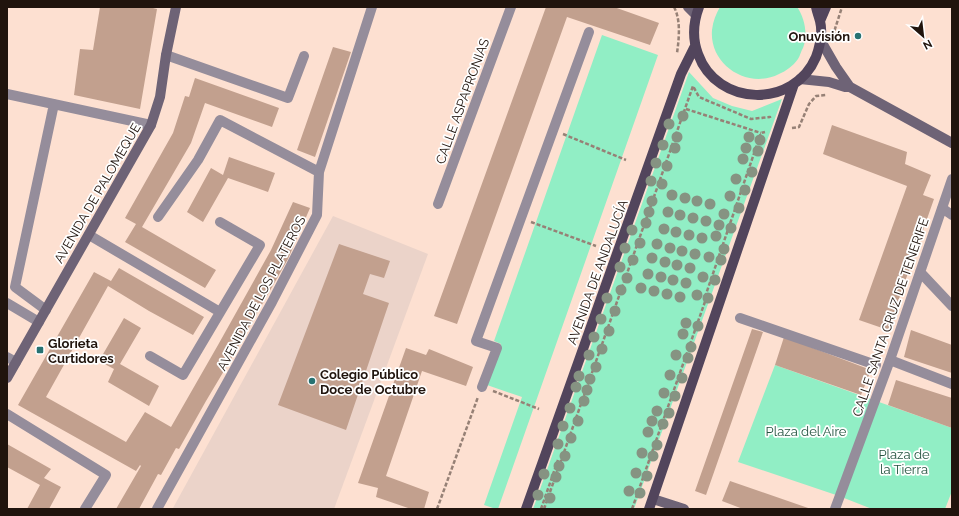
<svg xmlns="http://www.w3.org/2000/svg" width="959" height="516" font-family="Raleway,sans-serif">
  <rect width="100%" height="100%" fill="#fde0d1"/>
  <path fill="#ebd3c9" d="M333 216 428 254 334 509H174L173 508Z"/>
  <path fill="#91eec5" d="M720 7H797C805 18 808 35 803 48 801 51 800 56 798 59 793 66 786 71 779 74 748 90 709 65 712 30 713 21 716 14 720 7Z
    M602 35 658 55 498 509H496L484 505 522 397 487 385 501 344 494 341Z
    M689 72 713 98 732 106 752 111 782 99 634 509H533Z
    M775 365 952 428V491L945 509H872L839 496 738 462Z"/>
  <path fill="#c2a08e" d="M100 7H149L157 9 140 109 74 95 80 49 93 50Z
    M546 7H614L659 23 650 45 567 17 457 324 434 316Z
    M333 47 351 52 315 157 297 150Z
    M195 78 279 108 272 127 205 103 191 143 142 227 216 270 205 288 125 242 136 224 125 218 173 133 185 96 189 97Z
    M832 125 907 152 905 164 931 175 923 195 934 199 888 330 859 320 907 186 823 154Z
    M229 157 275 173 268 192 228 178 203 222 187 212 211 168 223 175Z
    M293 202 310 208 288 259 234 354 206 401 179 449 176 448 161 475 158 474 139 509H116L141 466 140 465 136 471 18 405 94 272 111 281 119 268 204 317 193 335 149 311 108 286 46 397 126 442 145 412 171 427 218 345 271 250Z
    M339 244 390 261 384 278 370 274 363 294 389 303 346 430 278 405Z
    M124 318 141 328 120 364 159 386 149 406 108 382 114 369 99 361Z
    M752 329 763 332 706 495 695 491Z
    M911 330 952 345V373L904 357Z
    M784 337 871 370 861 395 775 365Z
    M406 348 426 355 429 349 473 367 466 386 422 371 386 476 429 492 424 509H411L376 497 378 488 358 483Z
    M896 380 952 398V428L888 405Z
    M7 444 51 469 44 478 61 487 49 509H27L40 485 7 467Z
    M730 481 811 509H743L722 501Z"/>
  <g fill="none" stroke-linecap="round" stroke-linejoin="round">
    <path stroke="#968176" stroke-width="2.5" stroke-dasharray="4 2" stroke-linecap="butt" d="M674 7C681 20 679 39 677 53
      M836 42 834 32 842 7
      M686 109 761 133
      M792 128 799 127 809 104 816 96 826 95
      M563 134 626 160
      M531 222 596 246
      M705 297 761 133 765 132
      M493 391 539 409
      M437 509 478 397
      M541 509 558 460
      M544 509 693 86 699 97 751 119 770 117V118
      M632 509 707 296"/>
    <path stroke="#958d9b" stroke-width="10" d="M166 55 288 98 304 56
      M7 94 151 125
      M438 204 511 7
      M942 208 952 215
      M158 217 198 160 220 120 319 172
      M89 235 220 312
      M920 272 952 306
      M7 303 39 322
      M46 310 15 287 54 104
      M740 318 876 365
      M150 356 183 375 260 245 220 222
      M7 357 16 362
      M890 360 952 384
      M482 387 497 348 476 341 589 32
      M7 414 106 475 85 509
      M157 509 272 302 317 215 319 172 372 7
      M835 509 890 360 952 179"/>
    <path stroke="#6e6376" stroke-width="10" d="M688 7 696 15
      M821 41 836 67 850 87 952 143
      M800 79 829 82 845 87H850
      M7 378 151 125 160 97 166 55 176 7
      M653 499 684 509"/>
    <path stroke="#52455c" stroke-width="10" d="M699 7C693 23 692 38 698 54 717 107 794 109 816 57 820 46 823 33 820 21 819 17 817 12 816 7
      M820 21 826 7
      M526 509 681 74 695 46
      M649 509 794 84"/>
  </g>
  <g fill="#869382">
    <circle cx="683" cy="116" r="5.5"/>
    <circle cx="669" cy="124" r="5.5"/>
    <circle cx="677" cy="137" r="5.5"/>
    <circle cx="749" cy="137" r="5.5"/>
    <circle cx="760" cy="140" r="5.5"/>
    <circle cx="663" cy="145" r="5.5"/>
    <circle cx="675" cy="148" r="5.5"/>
    <circle cx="746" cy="148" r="5.5"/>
    <circle cx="758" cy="151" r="5.5"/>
    <circle cx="743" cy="159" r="5.5"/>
    <circle cx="656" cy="163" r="5.5"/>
    <circle cx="667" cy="166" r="5.5"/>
    <circle cx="752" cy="172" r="5.5"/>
    <circle cx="736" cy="179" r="5.5"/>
    <circle cx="651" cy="181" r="5.5"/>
    <circle cx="662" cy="184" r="5.5"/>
    <circle cx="745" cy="190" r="5.5"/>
    <circle cx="672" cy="195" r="5.5"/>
    <circle cx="730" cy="196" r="5.5"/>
    <circle cx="685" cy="198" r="5.5"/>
    <circle cx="652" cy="201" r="5.5"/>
    <circle cx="697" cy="201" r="5.5"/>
    <circle cx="710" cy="204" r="5.5"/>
    <circle cx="739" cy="208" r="5.5"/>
    <circle cx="649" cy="212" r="5.5"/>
    <circle cx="668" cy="212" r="5.5"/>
    <circle cx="724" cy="214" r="5.5"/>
    <circle cx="680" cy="215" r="5.5"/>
    <circle cx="693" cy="218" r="5.5"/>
    <circle cx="706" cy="221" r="5.5"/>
    <circle cx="646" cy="223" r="5.5"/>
    <circle cx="719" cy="225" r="5.5"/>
    <circle cx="731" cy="228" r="5.5"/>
    <circle cx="664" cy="229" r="5.5"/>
    <circle cx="632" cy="230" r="5.5"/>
    <circle cx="676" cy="232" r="5.5"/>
    <circle cx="689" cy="235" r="5.5"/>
    <circle cx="716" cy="236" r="5.5"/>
    <circle cx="702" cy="238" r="5.5"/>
    <circle cx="640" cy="243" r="5.5"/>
    <circle cx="657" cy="244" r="5.5"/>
    <circle cx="625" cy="248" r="5.5"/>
    <circle cx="670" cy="248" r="5.5"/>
    <circle cx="724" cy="249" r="5.5"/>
    <circle cx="682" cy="251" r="5.5"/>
    <circle cx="695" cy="254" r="5.5"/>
    <circle cx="709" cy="257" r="5.5"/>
    <circle cx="652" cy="258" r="5.5"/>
    <circle cx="633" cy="260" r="5.5"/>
    <circle cx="721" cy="260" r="5.5"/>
    <circle cx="665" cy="262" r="5.5"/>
    <circle cx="677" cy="265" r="5.5"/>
    <circle cx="620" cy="267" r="5.5"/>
    <circle cx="690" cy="268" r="5.5"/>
    <circle cx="648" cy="274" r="5.5"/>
    <circle cx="661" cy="277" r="5.5"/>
    <circle cx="703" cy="277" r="5.5"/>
    <circle cx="627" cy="278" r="5.5"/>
    <circle cx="673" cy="280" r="5.5"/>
    <circle cx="715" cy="280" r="5.5"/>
    <circle cx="686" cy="283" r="5.5"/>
    <circle cx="641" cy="288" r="5.5"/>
    <circle cx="621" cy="290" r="5.5"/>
    <circle cx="654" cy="291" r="5.5"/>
    <circle cx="667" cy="294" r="5.5"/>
    <circle cx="697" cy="295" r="5.5"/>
    <circle cx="680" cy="297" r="5.5"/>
    <circle cx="607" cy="298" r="5.5"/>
    <circle cx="708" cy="298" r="5.5"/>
    <circle cx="615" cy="311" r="5.5"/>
    <circle cx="601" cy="319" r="5.5"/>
    <circle cx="686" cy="323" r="5.5"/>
    <circle cx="698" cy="326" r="5.5"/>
    <circle cx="609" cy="331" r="5.5"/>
    <circle cx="683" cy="334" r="5.5"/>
    <circle cx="594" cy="337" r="5.5"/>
    <circle cx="691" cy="347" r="5.5"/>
    <circle cx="602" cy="349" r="5.5"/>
    <circle cx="589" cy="355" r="5.5"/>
    <circle cx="676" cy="355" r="5.5"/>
    <circle cx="688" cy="358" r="5.5"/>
    <circle cx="596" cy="367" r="5.5"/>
    <circle cx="670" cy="375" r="5.5"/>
    <circle cx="579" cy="376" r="5.5"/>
    <circle cx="682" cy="378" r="5.5"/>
    <circle cx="590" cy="379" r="5.5"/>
    <circle cx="576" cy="387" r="5.5"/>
    <circle cx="587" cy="390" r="5.5"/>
    <circle cx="664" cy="393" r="5.5"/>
    <circle cx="675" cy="396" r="5.5"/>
    <circle cx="584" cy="401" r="5.5"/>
    <circle cx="570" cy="408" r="5.5"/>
    <circle cx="657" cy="411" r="5.5"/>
    <circle cx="669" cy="413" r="5.5"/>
    <circle cx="578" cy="421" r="5.5"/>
    <circle cx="652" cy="421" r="5.5"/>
    <circle cx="663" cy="424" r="5.5"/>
    <circle cx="563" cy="426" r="5.5"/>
    <circle cx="648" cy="432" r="5.5"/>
    <circle cx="571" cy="438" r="5.5"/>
    <circle cx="558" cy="444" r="5.5"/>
    <circle cx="657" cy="445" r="5.5"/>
    <circle cx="642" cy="453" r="5.5"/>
    <circle cx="565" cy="456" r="5.5"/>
    <circle cx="653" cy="456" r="5.5"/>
    <circle cx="559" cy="466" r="5.5"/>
    <circle cx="636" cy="473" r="5.5"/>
    <circle cx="544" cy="474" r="5.5"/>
    <circle cx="647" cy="476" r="5.5"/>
    <circle cx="556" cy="477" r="5.5"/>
    <circle cx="629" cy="491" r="5.5"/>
    <circle cx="640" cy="493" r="5.5"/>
    <circle cx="538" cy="495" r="5.5"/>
    <circle cx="550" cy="498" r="5.5"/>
  </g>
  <g fill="#277272" stroke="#fff" stroke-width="1.5">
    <circle cx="858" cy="36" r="4"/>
    <rect x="36" y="346" width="8" height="8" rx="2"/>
    <circle cx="312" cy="381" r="4"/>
  </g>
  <g text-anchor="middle" stroke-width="3.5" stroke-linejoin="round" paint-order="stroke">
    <g font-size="13" font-weight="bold" fill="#20140d" stroke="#fff" text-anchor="start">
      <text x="850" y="41" text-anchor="end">Onuvisión</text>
      <text x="48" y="348">Glorieta<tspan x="48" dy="15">Curtidores</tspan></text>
      <text x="320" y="379">Colegio Público<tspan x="320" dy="15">Doce de Octubre</tspan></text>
    </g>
    <g font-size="13" fill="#20140d" stroke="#fff">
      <text transform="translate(462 101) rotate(-70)" y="5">CALLE ASPAPRONIAS</text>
      <text transform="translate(97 193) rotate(-60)" y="5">AVENIDA DE PALOMEQUE</text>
      <text transform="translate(597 272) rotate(-70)" y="5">AVENIDA DE ANDALUCÍA</text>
      <text transform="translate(261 293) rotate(-62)" y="5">AVENIDA DE LOS PLATEROS</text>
      <text transform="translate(890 317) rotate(-71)" y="5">CALLE SANTA CRUZ DE TENERIFE</text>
    </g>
    <g font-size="13" fill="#255441" stroke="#fff">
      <text x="806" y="436">Plaza del Aire</text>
      <text x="904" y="459">Plaza de<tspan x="904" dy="15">la Tierra</tspan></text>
    </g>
  </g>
  <rect width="959" height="516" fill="none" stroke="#20140d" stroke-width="16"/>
  <g transform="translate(923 36) rotate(152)" stroke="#ffffff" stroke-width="3" paint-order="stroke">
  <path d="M0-3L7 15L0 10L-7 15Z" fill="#20140d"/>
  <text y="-6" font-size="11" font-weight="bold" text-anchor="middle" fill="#20140d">N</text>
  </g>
</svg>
